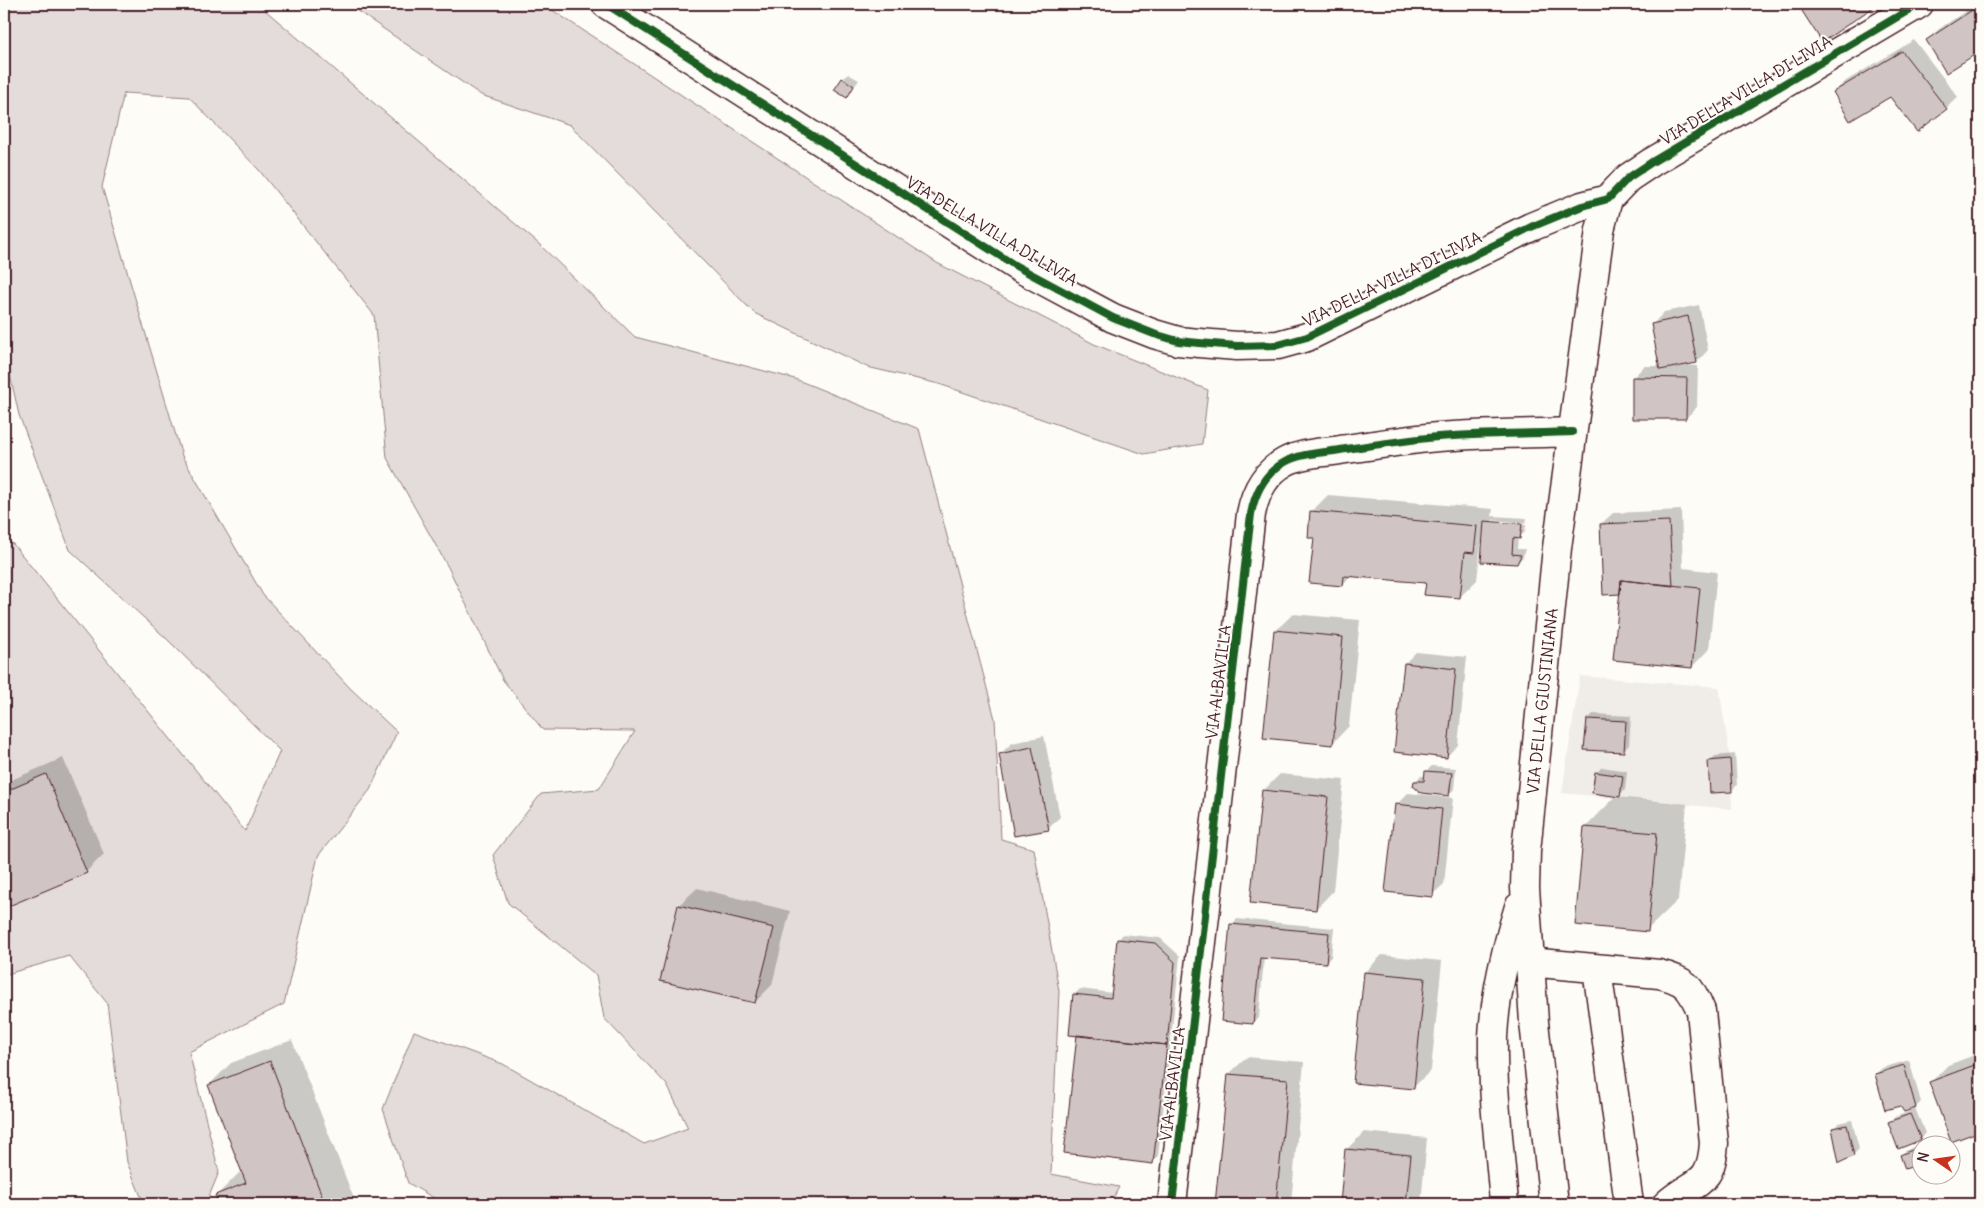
<svg xmlns="http://www.w3.org/2000/svg" width="1984" height="1208" font-family="Delius,sans-serif">
  <rect width="100%" height="100%" fill="#fdfcf7"/>
  <filter id="ink" filterUnits="userSpaceOnUse"><feTurbulence type="fractalNoise" baseFrequency=".02" numOctaves="2"/><feDisplacementMap in="SourceGraphic" scale="10" xChannelSelector="R" yChannelSelector="G"/><feConvolveMatrix kernelMatrix="1 2 1 2 8 2 1 2 1" color-interpolation-filters="sRGB"/></filter>
  <g filter="url(#ink)">
    <path fill="#f0ece8" d="M1580 676 1719 687 1730 759 1732 809 1562 793Z"/>
    <path fill="#e3dcda" stroke="#967e82" d="M4 4H258L540 245 635 337 795 379 919 429 995 719 1001 839 1034 849 1059 991 1051 1174 1119 1187 1110 1204H444L408 1183 383 1109 414 1031 503 1064 644 1144 688 1128 667 1085 604 1018 596 975 508 903 493 855 541 794 599 789 635 731 543 730 503 680 448 567 387 458 374 315 259 170 189 97 124 93 102 187 182 456 263 595 351 689 397 732 370 790 318 856 284 1004 189 1052 219 1172 208 1199 210 1204H144L127 1162 107 1003 69 956 7 974 4 977V539L13 544 245 831 280 751 168 640 70 550 19 415 4 348Z
      M347 4H543L937 263 1094 344 1208 390 1202 444 1144 454 939 384 867 367 754 313 570 125 481 95Z"/>
    <path fill="#0003" d="M1811 4H1876L1823 40 1803 11Z
      M1976 4H1980V59L1976 53 1927 40 1939 29Z
      M1914 40 1958 97 1946 108 1891 96 1834 92 1846 81Z
      M848 74 859 80 847 97 843 79Z
      M1699 305 1708 350 1697 362 1681 365 1698 366 1697 407 1686 418 1633 378 1644 366H1660L1653 324 1664 312Z
      M1328 495 1493 509 1492 516 1527 518 1526 523 1492 520V523L1526 525 1525 532 1518 538 1517 549H1525L1523 557 1517 563 1484 541 1481 544 1477 580 1460 597 1427 582 1351 576 1342 585 1315 537 1311 512Z
      M1681 510 1683 568 1717 572 1709 649 1692 667 1621 591 1601 524 1613 513Z
      M1293 614 1360 620 1349 726 1332 744 1275 631Z
      M1416 652 1467 657 1458 745 1446 757 1405 663Z
      M1593 714 1631 716 1629 745 1623 751 1588 719Z
      M1044 736 1060 817 1048 828 1000 754 1012 743Z
      M1735 754 1737 785 1732 790 1709 762 1715 756Z
      M63 758 104 854 86 872 4 907V783Z
      M1432 766 1456 768 1454 789 1449 795 1415 781 1421 776H1425L1426 771Z
      M1602 767 1627 771 1625 790 1619 795 1596 773Z
      M1280 774 1344 780 1333 891 1316 909 1263 791Z
      M1408 793 1453 798 1444 884 1432 895 1396 805Z
      M1615 797 1687 804 1678 900 1647 930 1585 828Z
      M697 888 790 911 772 985 755 1002 662 980 679 905Z
      M1237 919 1334 928 1331 957 1326 962 1264 957 1259 1018 1253 1023 1231 925Z
      M1123 934 1160 938 1180 956 1158 1157 1153 1162 1078 1033 1074 995 1080 989 1113 993 1118 940Z
      M1382 955 1442 961 1431 1070 1413 1088 1365 972Z
      M292 1040 356 1204H220L217 1195 239 1173 243 1171 209 1085 231 1063Z
      M1980 1053V1129L1952 1140 1931 1082 1948 1065Z
      M1247 1057 1304 1062 1291 1204H1217L1229 1074Z
      M1909 1060 1921 1102 1915 1108 1925 1133 1920 1139 1889 1122 1895 1117 1913 1110 1912 1108 1901 1104 1876 1074 1882 1068Z
      M1852 1120 1859 1149 1853 1155 1833 1129 1839 1123Z
      M1364 1132 1427 1138 1421 1204H1341L1347 1149Z
      M1922 1143V1162L1901 1155 1907 1150Z"/>
    <path fill="#d0c5c4" stroke="#4a1f2b" d="M1812 4H1878L1822 42 1802 11Z
      M1980 5V62L1976 54 1946 73 1926 40Z
      M1902 51 1947 109 1917 132 1890 97 1850 121 1833 92Z
      M842 78 854 86 847 98 834 90Z
      M1688 316 1697 363 1660 370 1651 324Z
      M1632 377 1687 378 1686 419H1632Z
      M1310 511 1477 526 1474 553 1465 552 1460 598 1424 595 1426 583 1344 576 1343 586 1309 583 1314 538H1308Z
      M1484 521 1522 524 1520 539 1513 538 1512 554 1521 555 1517 564 1481 562Z
      M1669 521 1673 586 1621 580 1620 594 1603 595 1600 524Z
      M1621 580 1700 588 1692 668 1613 660Z
      M1274 630 1343 637 1333 745 1263 738Z
      M1404 663 1456 669 1447 758 1394 752Z
      M1587 719 1626 721 1624 752 1584 750Z
      M1032 747 1049 830 1014 836 999 754Z
      M1730 759 1732 792 1710 793 1708 761Z
      M1425 771 1452 773 1449 796 1421 793 1413 786 1414 781H1424Z
      M1595 772 1623 776 1620 797 1592 793Z
      M46 774 87 873 4 908V792Z
      M1262 790 1328 797 1316 910 1250 903Z
      M1395 804 1442 809 1433 897 1385 892Z
      M1584 827 1657 833 1648 932 1575 925Z
      M678 905 774 928 755 1003 660 981Z
      M1230 924 1329 933 1326 963 1260 958 1253 1024 1221 1021Z
      M1117 939 1155 943 1175 962 1167 1045 1069 1035 1073 994 1111 998Z
      M1364 972 1425 978 1414 1089 1353 1083Z
      M1077 1035 1167 1045 1153 1164 1064 1153Z
      M270 1061 325 1204H219L215 1195 246 1183 208 1085Z
      M1980 1063V1131L1951 1142 1929 1082Z
      M1904 1065 1916 1108 1904 1112 1900 1106 1885 1110 1875 1074Z
      M1228 1074 1288 1079 1276 1204H1215Z
      M1910 1114 1921 1140 1898 1149 1888 1122Z
      M1847 1125 1854 1156 1839 1163 1832 1128Z
      M1917 1148 1922 1163 1905 1169 1900 1155Z
      M1345 1149 1411 1155 1406 1204H1340Z"/>
    <g fill="none" stroke-linecap="round" stroke-linejoin="round">
      <g stroke="#4a1f2b" stroke-width="31">
        <path id="minor" d="M606 4 1016 266 1113 318 1154 334 1178 341 1199 343 1237 346 1278 345 1307 337 1531 227 1582 206 1608 199 1628 178 1652 162 1919 4
          M1529 962 1659 974C1684 980 1691 986 1701 1011L1714 1143C1711 1188 1695 1179 1667 1204
          M1597 969 1629 1204
          M1172 1204 1251 514C1255 493 1265 473 1285 462 1301 453 1322 453 1340 450 1373 445 1405 440 1438 437 1482 433 1527 434 1572 432
          M1504 1204C1500 1149 1492 1093 1493 1037 1495 993 1506 949 1519 907
          M1554 1204 1534 1022 1525 888 1526 851 1557 548 1600 230 1608 199"/>
      </g>
      <use href="#minor" stroke="#fdfcf7" stroke-width="28"/>
      <path stroke="#4a1f2b" stroke-width="4" d="M1979 1204H1980"/>
      <g stroke="#fdfcf7" stroke-width="11">
        <path id="cycleway" d="M606 4 1016 266 1113 318 1154 334 1178 341 1199 343 1237 346 1278 345 1307 337 1531 227 1582 206 1608 199 1628 178 1652 162 1919 4
          M1172 1204 1251 514C1255 493 1265 473 1285 462 1301 453 1322 453 1340 450 1373 445 1405 440 1438 437 1482 433 1527 434 1572 432"/>
      </g>
      <use href="#cycleway" stroke="#1b5e20" stroke-width="8"/>
    </g>
  </g>
  <g text-anchor="middle" stroke-width="4" stroke-linejoin="round" paint-order="stroke">
    <g font-size="16" fill="#4a1f2b" stroke="#fdfcf7">
      <text transform="translate(1746 90) rotate(-31)" y="6">VIA DELLA VILLA DI LIVIA</text>
      <text transform="translate(992 231) rotate(31)" y="6">VIA DELLA VILLA DI LIVIA</text>
      <text transform="translate(1392 279) rotate(-26)" y="6">VIA DELLA VILLA DI LIVIA</text>
      <text transform="translate(1218 682) rotate(-83)" y="6">VIA ALBAVILLA</text>
      <text transform="translate(1542 701) rotate(-84)" y="6">VIA DELLA GIUSTINIANA</text>
      <text transform="translate(1172 1084) rotate(-83)" y="6">VIA ALBAVILLA</text>
    </g>
  </g>
  <rect width="1984" height="1208" fill="none" stroke="#fdfcf7" stroke-width="20"/>
  <rect x="10" y="10" width="1964" height="1188" fill="none" stroke="#4a1f2b" stroke-width="2" filter="url(#ink)"/>
  <g transform="translate(1936 1160) rotate(283)"><circle r="24" fill="#fdfcf7" stroke="#b5a4a5"/>
  <path d="M0-4L9 19L0 12L-9 19Z" fill="#c8321e"/>
  <text y="-8" font-size="14" font-weight="bold" text-anchor="middle" fill="#4a1f2b">N</text>
  </g>
</svg>
